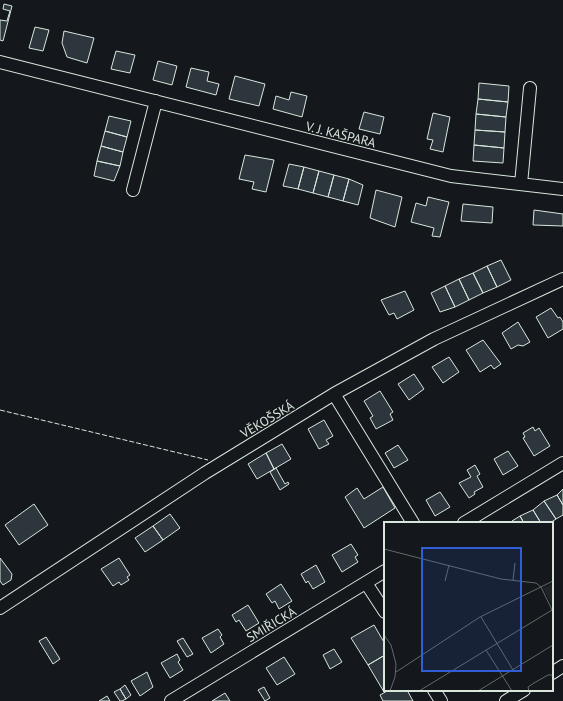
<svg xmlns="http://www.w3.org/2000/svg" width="563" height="701" font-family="'PT Sans',sans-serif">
  <rect width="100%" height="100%" fill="#14181c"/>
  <path fill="#2c363c" stroke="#d8e6dc" d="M4 4 12 6 3 41 0 40V20L7 21 10 11 3 9Z
    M35 27 49 30 43 51 29 48Z
    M64 31 94 38 87 63 67 57 62 43Z
    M116 51 135 55 130 73 111 69Z
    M158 61 177 66 172 85 153 80Z
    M191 68 209 72 207 81 219 84 216 95 186 87Z
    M235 76 265 84 259 106 229 99Z
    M479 83 509 86 508 102 478 99Z
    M291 92 307 96 302 117 273 109 276 96 289 100Z
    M478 99 508 102 506 117 476 114Z
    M364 112 384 117 380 134 359 129Z
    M433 113 450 117 443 152 430 149 433 140 427 139Z
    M476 114 506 117 505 132 475 130Z
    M109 116 131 121 127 137 105 131Z
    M475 130 505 132 504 148 474 145Z
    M105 131 127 137 123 152 101 146Z
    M474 145 504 148 503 163 473 161Z
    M101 146 123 152 120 166 97 161Z
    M245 155 274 160 266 192 252 189 254 182 239 179Z
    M97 161 120 166 114 181 94 176Z
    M289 164 304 167 298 189 283 186Z
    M304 167 319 171 313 193 298 189Z
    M319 171 334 175 328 197 313 193Z
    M334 175 349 179 343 201 328 197Z
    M349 179 363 185 358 205 343 201Z
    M376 190 402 197 395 227 370 218Z
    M428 197 449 202 440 237 432 236 434 228 411 222 416 203 426 206Z
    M463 204 493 207 492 223 461 221Z
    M534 210 563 214V226L533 225Z
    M501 260 511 280 497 287 487 266Z
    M487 266 497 287 483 293 473 273Z
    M473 273 483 293 469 300 459 279Z
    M459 279 469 300 455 307 445 286Z
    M445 286 455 307 440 312 431 293Z
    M405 291 414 310 397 319 394 313 389 315 381 300Z
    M551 308 558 318 560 317 563 322V329L548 338 536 317Z
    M518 322 530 342 523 346 518 345 511 349 502 333Z
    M483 340 501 364 494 369 491 365 480 372 466 350Z
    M449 357 459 372 443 383 432 367Z
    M414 374 424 389 409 400 398 384Z
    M380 391 393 412 390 414 393 420 376 429 370 418 373 416 364 401Z
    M324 420 333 436 326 440 329 444 319 449 308 429Z
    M533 427 535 431 539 428 550 446 534 456 523 438 525 437 523 433Z
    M282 444 291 459 274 469 266 453Z
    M398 445 408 460 394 468 385 453Z
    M508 451 518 466 503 475 494 459Z
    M266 453 274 469 257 479 248 464Z
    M475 465 480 474 477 476 483 487 474 492 475 494 469 498 459 483 471 477 467 470Z
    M276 468 285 484 288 482 289 484 280 490 270 472Z
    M383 487 395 508 364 528 345 497 357 488 364 499Z
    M563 489V505L557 495Z
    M440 492 450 507 435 516 426 500Z
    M557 495 563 505V515L556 519 544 501Z
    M544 501 556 519 550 523H541L533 510Z
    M34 504 48 525 19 545 5 525Z
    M533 510 541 523H524L520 516Z
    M170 514 180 528 163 540 153 526Z
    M520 516 524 523H513L512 521Z
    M153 526 163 540 145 552 135 538Z
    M351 544 358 555 355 557 358 562 342 572 332 555Z
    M0 558 12 574 11 580 3 585 0 581Z
    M119 558 130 575 127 577 129 580 121 585 119 582 113 586 101 569Z
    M316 565 325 582 313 589 308 581 306 583 301 574Z
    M281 584 292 601 279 609 275 601 272 603 266 594Z
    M248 605 259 623 246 631 239 620 236 622 232 615Z
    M374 625 385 644V655L368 665 351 638Z
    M218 629 222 635 220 637 224 644 211 653 202 638Z
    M46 637 60 659 53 664 39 641Z
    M183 638 193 654 187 657 177 641Z
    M334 649 342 662 330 669 323 655Z
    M177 654 180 660 178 662 183 670 170 678 161 663Z
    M385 655V690H388L384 692 368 665Z
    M284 657 295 674 277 685 266 668Z
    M147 672 153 687 140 696 131 681Z
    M125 685 131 695 126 699 120 689Z
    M264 687 270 698 265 701 258 690Z
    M120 689 126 699 122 701H120L114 692Z
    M389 690H407L413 701H383L380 695Z
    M225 693 230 701H212Z
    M107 696 110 701H99Z"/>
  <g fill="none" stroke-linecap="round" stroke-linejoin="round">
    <g stroke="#d8e6dc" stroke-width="14">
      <path id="minor" d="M0 62 451 176 563 189
        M521 184 530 88
        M133 190 156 101
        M334 394 413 523
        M464 523 563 463
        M366 583 385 612
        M0 608 205 473 334 394 434 339 563 279
        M552 673 563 666
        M434 690 441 701
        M171 701 385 571
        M506 701 524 690"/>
    </g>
    <use href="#minor" stroke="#14181c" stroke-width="12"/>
    <path stroke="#d8e6dc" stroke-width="1" stroke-dasharray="5 2" stroke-linecap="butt" d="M0 410 208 460"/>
  </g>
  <g text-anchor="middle" stroke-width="3" stroke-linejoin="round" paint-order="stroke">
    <g font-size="13" fill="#d8e6dc" stroke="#14181c">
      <text transform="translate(341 134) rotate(14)" y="5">V. J. KAŠPARA</text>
      <text transform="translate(267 419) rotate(-31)" y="5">VĚKOŠSKÁ</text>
      <text transform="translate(271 624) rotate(-31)" y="5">SMIŘICKÁ</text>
    </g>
  </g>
  <g transform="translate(384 522)">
    <rect width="169" height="169" fill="#14181c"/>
    <path d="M169 62V85L159 66Z" fill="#202428"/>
    <path fill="none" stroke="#626a69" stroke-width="1" d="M0 27 117 57 152 61 157 65 169 90M129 58 131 41M61 59 65 43M97 95 129 148M0 113 7 123 12 142 11 155 6 169M102 128 128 169M12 150 96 95 169 59M35 169 168 88M94 169 169 123M145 169 144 165 150 161 164 153H169"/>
    <path fill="#305dd8" fill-opacity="0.15" stroke="#305dd8" stroke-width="2" d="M38 26H137V149H38Z"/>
    <rect width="169" height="169" fill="none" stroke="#d8e6dc" stroke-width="2"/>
  </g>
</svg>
